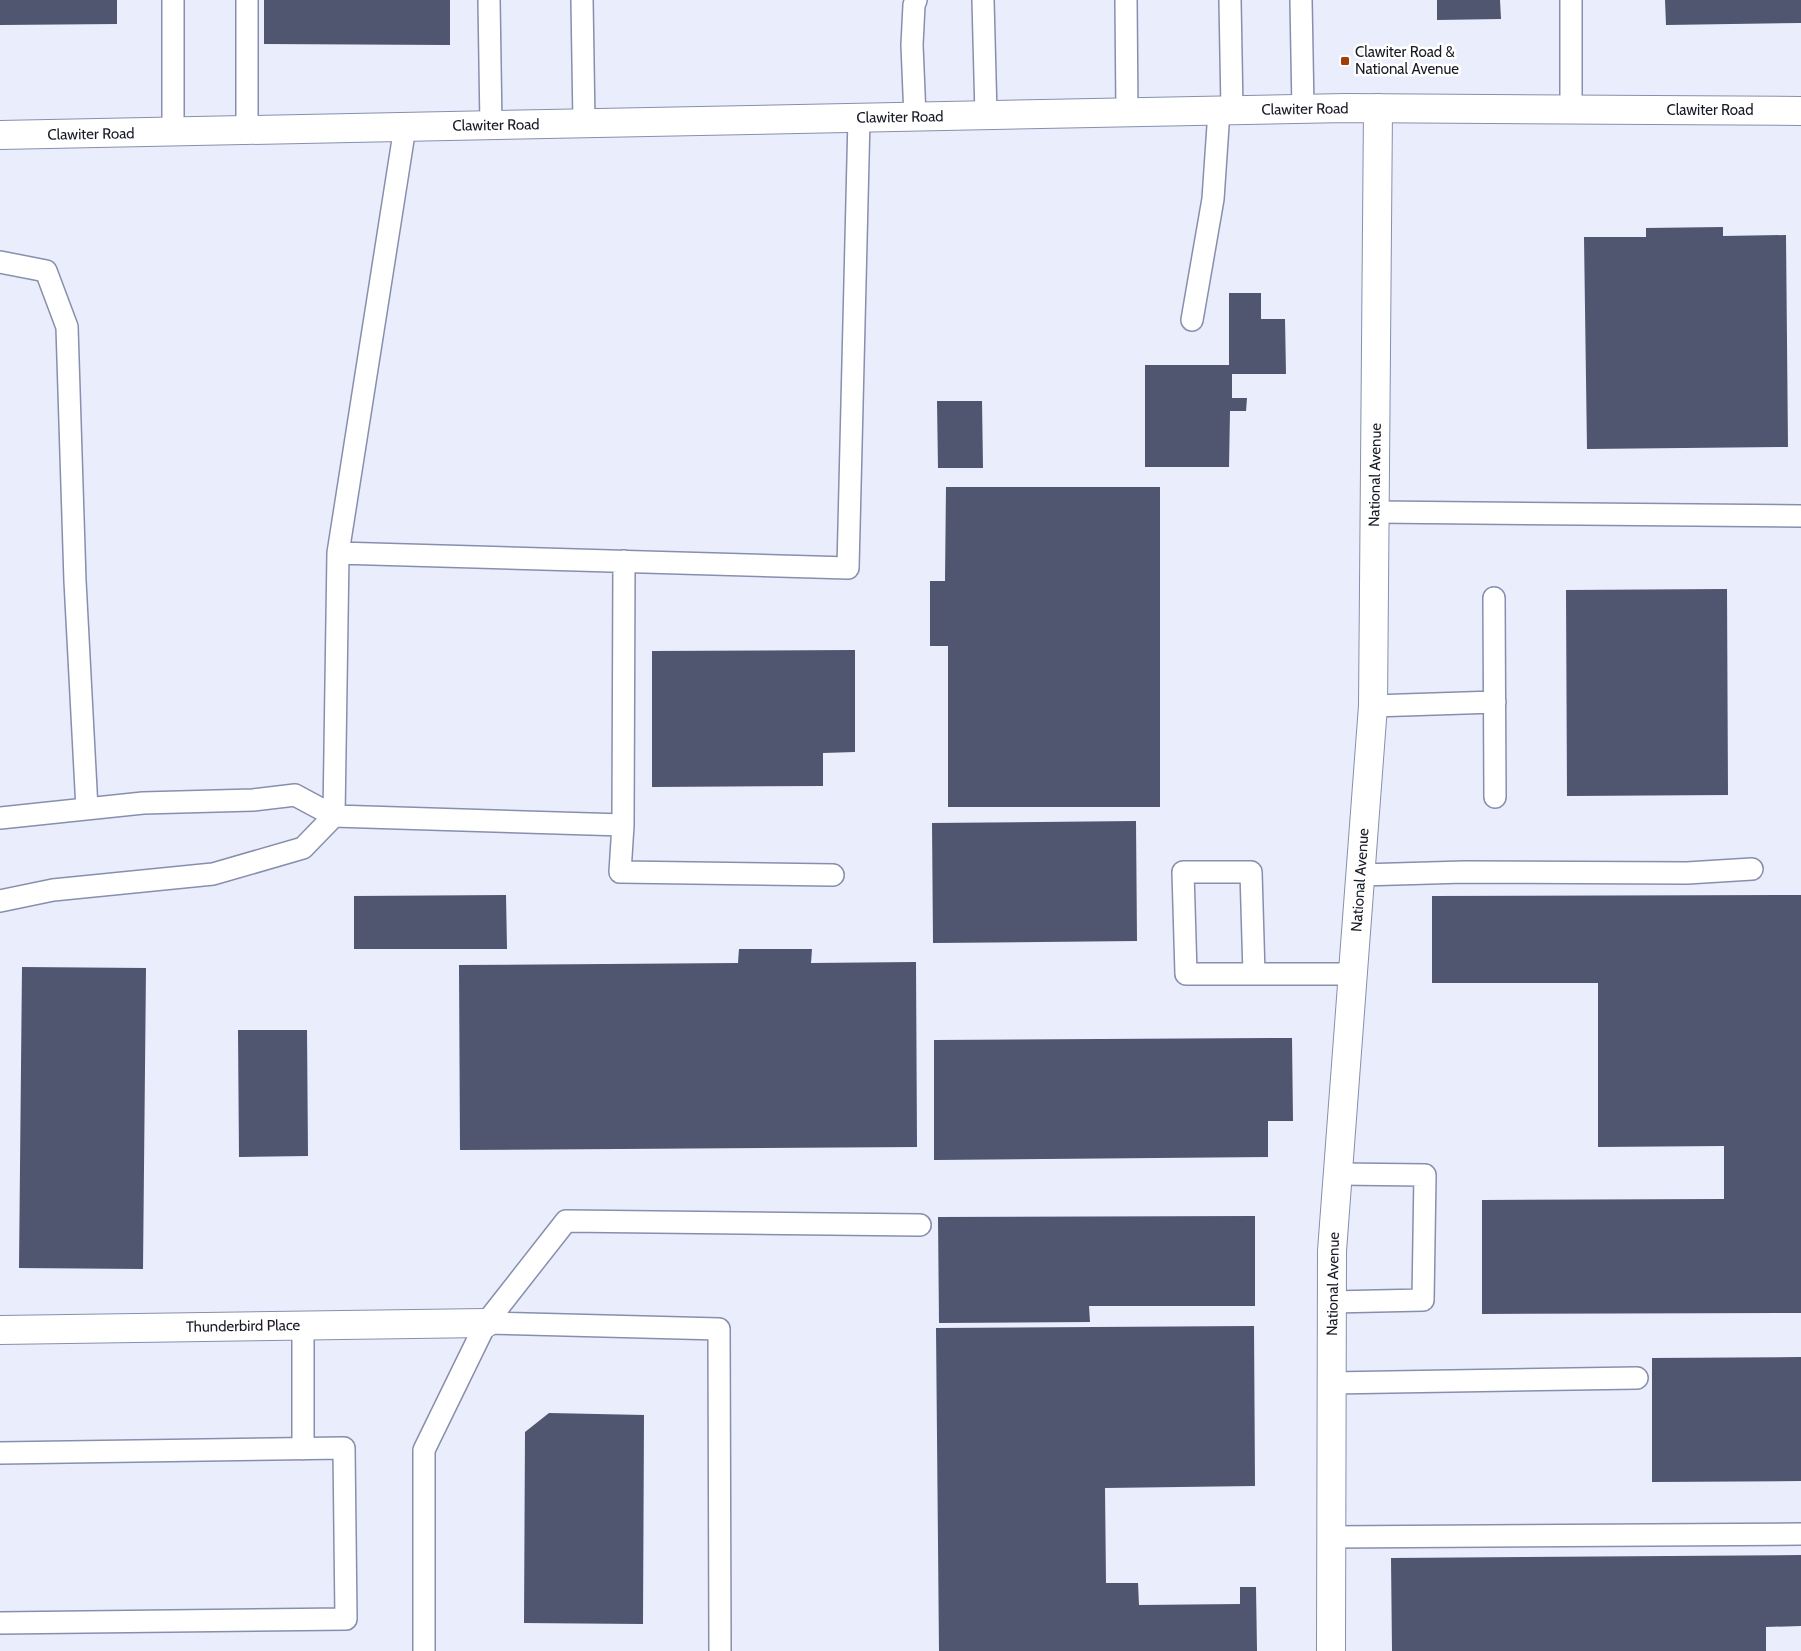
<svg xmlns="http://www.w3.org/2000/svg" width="1801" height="1651" font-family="Cabin,sans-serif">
  <rect width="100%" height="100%" fill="#eaedfb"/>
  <path fill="#505570" d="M0 0H117V24L0 25Z
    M264 0H450V45L264 44Z
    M1437 0H1500L1501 19 1437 20Z
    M1665 0H1801V23L1666 25Z
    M1723 227V236L1786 235 1788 447 1587 449 1584 237H1646V228Z
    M1229 293H1261V319H1285L1286 374H1232V398H1247L1246 411H1230L1229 467H1145V365H1229Z
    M937 401H982L983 468H938Z
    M946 487H1160V807H948V646H930V581H945Z
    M1727 589 1728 795 1567 796 1566 590Z
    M855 650V752L823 753V786L652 787V651Z
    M1136 821 1137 941 933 943 932 823Z
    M506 895 507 949H354V896Z
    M1801 895V1313L1482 1314V1200L1724 1199V1146L1598 1147V983H1432V896Z
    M739 949H812L811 963 916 962 917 1147 460 1150 459 965 738 963Z
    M22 967 146 968 143 1269 19 1268Z
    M238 1030H307L308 1156 239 1157Z
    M1292 1038 1293 1121H1268V1157L934 1160V1040Z
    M1255 1216V1306H1089L1090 1322 939 1323 938 1217Z
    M1254 1326 1255 1486 1105 1488 1106 1583H1138L1139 1605 1240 1604V1587H1256L1257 1651H939L936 1328Z
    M1801 1357V1481L1652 1482V1358Z
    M549 1413 644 1415 643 1624 524 1623 525 1432Z
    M1801 1555V1626L1766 1627V1651H1392L1391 1558Z"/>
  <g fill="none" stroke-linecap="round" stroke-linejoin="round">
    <g stroke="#888fac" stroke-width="24">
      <path id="service" d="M173 0V132
        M247 0V131
        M489 0 491 126
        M582 0 584 123
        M983 0 986 115
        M1126 0 1127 113
        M1230 0 1232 110
        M1301 0 1303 109
        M1571 109V0
        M915 117 912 45 914 5 916 0
        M405 127 338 553 848 568 859 118
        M0 262 46 271 67 327 75 581 87 809
        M1192 320 1213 199 1219 111
        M1375 512 1801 516
        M338 553 334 816 623 825 624 561
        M1494 598 1495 797
        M1373 706 1495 702
        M0 818 143 803 253 800 295 795 334 816 303 848 213 874 53 890 0 901
        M623 825 620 872 833 875
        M1361 875 1464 872 1687 873 1752 869
        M1254 974 1251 872H1183L1186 974H1353
        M1332 1302 1423 1300 1425 1175 1338 1174
        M486 1323 719 1329 720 1651
        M303 1325V1449
        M1331 1383 1637 1378
        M0 1453 344 1448 346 1619 0 1623
        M1330 1537 1801 1534
        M424 1651V1450L486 1323 566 1221 920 1225"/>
    </g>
    <g stroke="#888fac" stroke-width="30">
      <path id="minor" d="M0 1330 486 1323
        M1331 1651 1332 1251 1373 706 1378 108"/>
    </g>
    <g stroke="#888fac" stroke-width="30">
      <path id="secondary" d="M0 135 1346 108 1801 111"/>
    </g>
    <use href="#service" stroke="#fff" stroke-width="21"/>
    <use href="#minor" stroke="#fff" stroke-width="28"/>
    <use href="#secondary" stroke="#fff" stroke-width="28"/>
  </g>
  <rect fill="#a33f06" stroke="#fff" stroke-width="2" x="1340" y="56" width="10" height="10" rx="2.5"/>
  <g text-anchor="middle" stroke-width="5" stroke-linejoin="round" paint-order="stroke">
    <g font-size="15" fill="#181b26" stroke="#fff" text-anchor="start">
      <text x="1355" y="57">Clawiter Road &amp;<tspan x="1355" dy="17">National Avenue</tspan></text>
    </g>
    <g font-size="15" fill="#181b26" stroke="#fff">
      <text transform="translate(1305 109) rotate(-1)" y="5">Clawiter Road</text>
      <text x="1710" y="115">Clawiter Road</text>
      <text transform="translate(900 117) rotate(-1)" y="5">Clawiter Road</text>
      <text transform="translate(496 125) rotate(-1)" y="5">Clawiter Road</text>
      <text transform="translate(91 134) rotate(-1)" y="5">Clawiter Road</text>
      <text transform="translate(1375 475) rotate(-89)" y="5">National Avenue</text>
      <text transform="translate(1360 880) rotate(-86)" y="5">National Avenue</text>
      <text transform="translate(1333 1284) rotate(-89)" y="5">National Avenue</text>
      <text transform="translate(243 1326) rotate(-1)" y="5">Thunderbird Place</text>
    </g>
  </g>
</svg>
